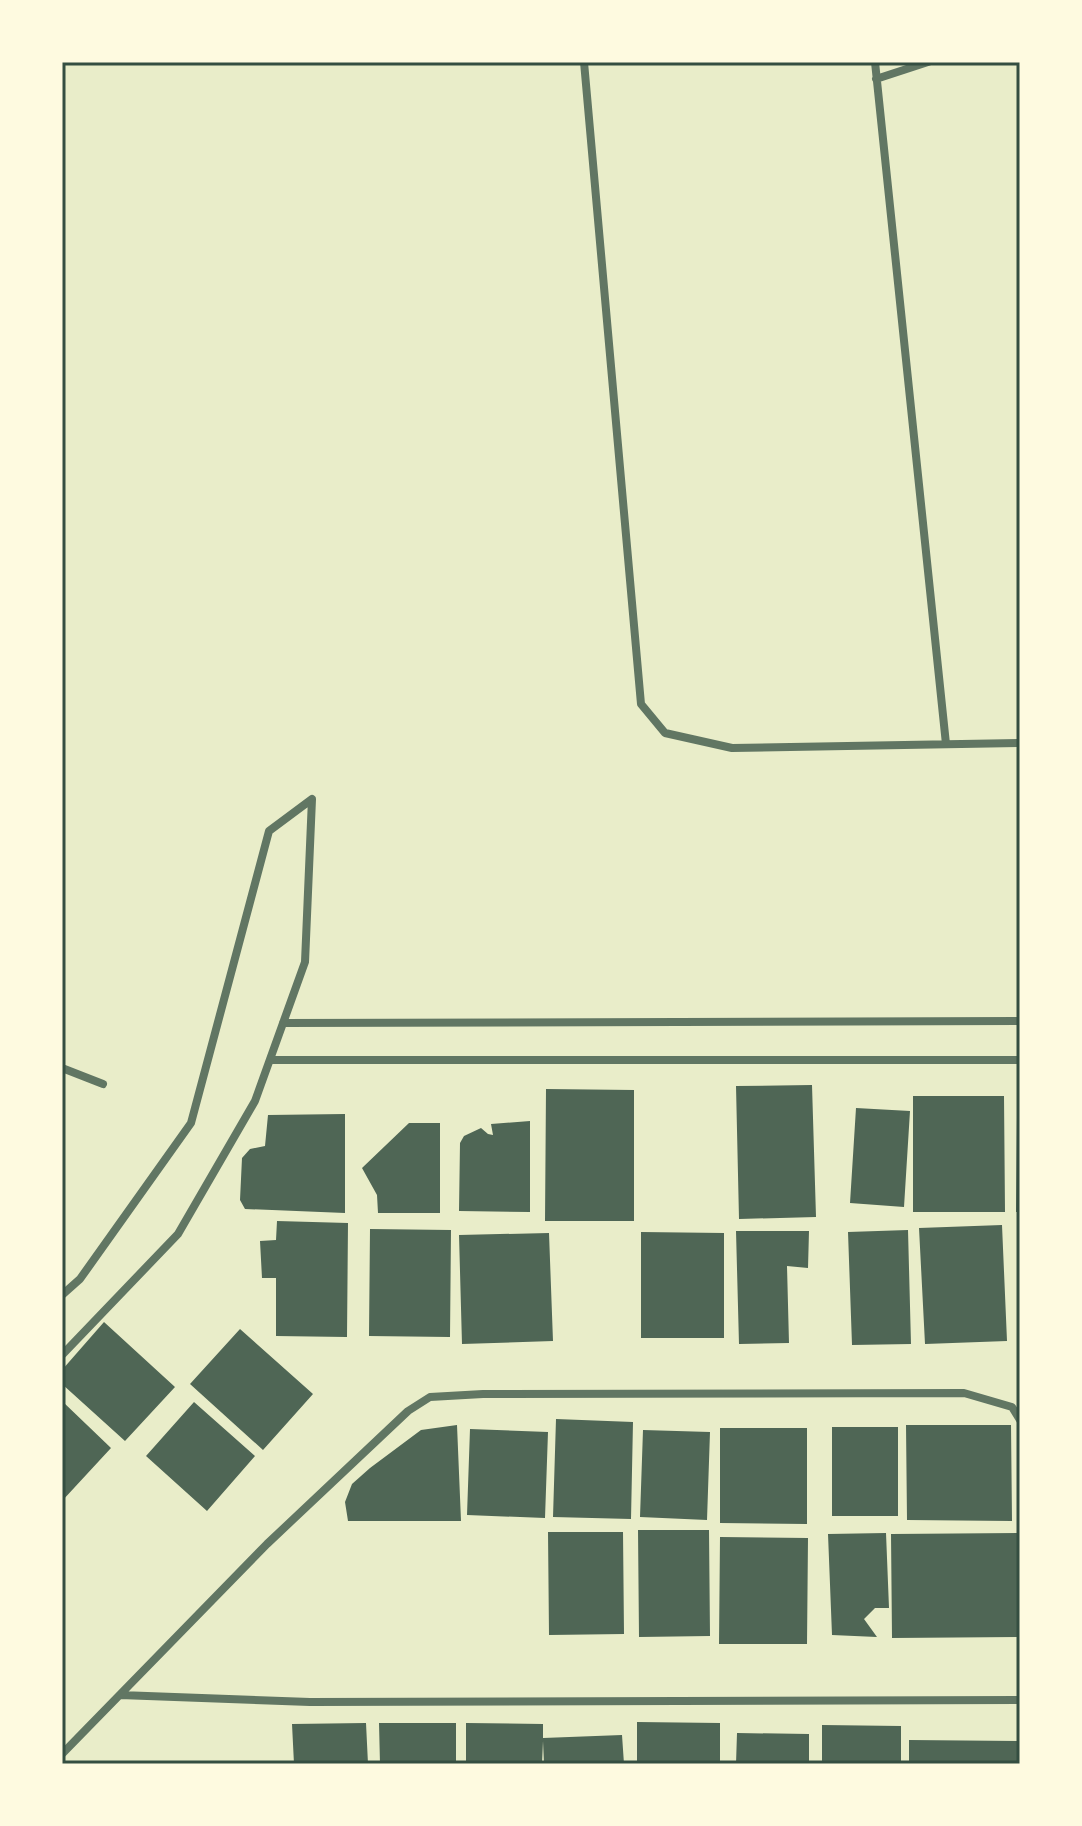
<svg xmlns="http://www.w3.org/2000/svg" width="1082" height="1826" font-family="'Fira Sans',sans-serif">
  <rect width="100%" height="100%" fill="#e9edc9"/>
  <path fill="#4f6655" d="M812 1085 816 1217 739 1219 736 1086Z
    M546 1089 634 1090V1221H545Z
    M913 1096H1004L1005 1212H913Z
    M856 1108 910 1111 904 1207 850 1203Z
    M345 1114V1213L245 1209 240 1200 242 1158 250 1149 265 1146 268 1115Z
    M1017 1118H1020V1212H1016Z
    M530 1121V1212L459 1211 460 1143 464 1136 481 1128 488 1134 493 1135 491 1124Z
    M409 1123H440V1213H378L377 1195 362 1168Z
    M277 1221 348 1223 347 1337 276 1336V1278H262L260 1241 276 1240Z
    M1002 1225 1007 1341 925 1344 919 1228Z
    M370 1229 451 1230 450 1337 369 1336Z
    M908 1230 911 1344 852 1345 848 1232Z
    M736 1231H809L808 1268 787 1266 789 1343 739 1344Z
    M641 1232 724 1233V1338H641Z
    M549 1233 553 1341 462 1344 459 1235Z
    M104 1322 175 1387 125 1441 62 1384V1370Z
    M240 1329 313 1394 263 1450 190 1384Z
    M62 1401 111 1448 62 1501Z
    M194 1402 255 1456 207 1511 146 1456Z
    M556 1419 633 1422 631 1519 553 1517Z
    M457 1425 461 1521H348L345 1502 352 1484 370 1468 421 1430Z
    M906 1425H1011L1012 1521 907 1520Z
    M832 1427H898V1516H832Z
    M720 1428H807V1524L720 1523Z
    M470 1429 548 1432 545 1518 467 1515Z
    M643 1430 710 1432 707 1520 640 1517Z
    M638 1530H709L710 1636 639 1637Z
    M548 1532H623L624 1634 549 1635Z
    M886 1533 889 1608H875L864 1619 877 1637 832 1635 828 1534Z
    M1018 1533 1019 1637 892 1638 891 1534Z
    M720 1537 808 1538 807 1644H719Z
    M637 1722 720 1723V1764H637Z
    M366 1723 368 1764H294L292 1724Z
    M379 1723H456V1764H380Z
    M466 1723 543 1724V1738L622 1735 624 1764H544L543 1741 542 1764H466Z
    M822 1725 901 1726V1764H822Z
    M737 1733 809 1734V1764H736Z
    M909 1740 1020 1741V1764H909Z"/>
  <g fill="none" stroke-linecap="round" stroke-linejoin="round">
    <path stroke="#617663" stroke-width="8" d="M584 62 641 704 665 733 732 748 1020 743
      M875 62 946 744
      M876 79 928 62
      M283 1023 1020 1021
      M270 1060H1020
      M62 1068 103 1084
      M62 1295 80 1279 191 1123 269 831 312 799 305 962 255 1101 178 1234 62 1355
      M120 1695 310 1702 1020 1700
      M62 1754 267 1544 408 1411 430 1397 483 1394 964 1393 1012 1407 1020 1420"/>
  </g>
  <rect width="1082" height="1826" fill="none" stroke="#fefae0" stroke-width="128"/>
  <rect x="64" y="64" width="954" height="1698" fill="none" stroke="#344e41" stroke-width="3"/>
</svg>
